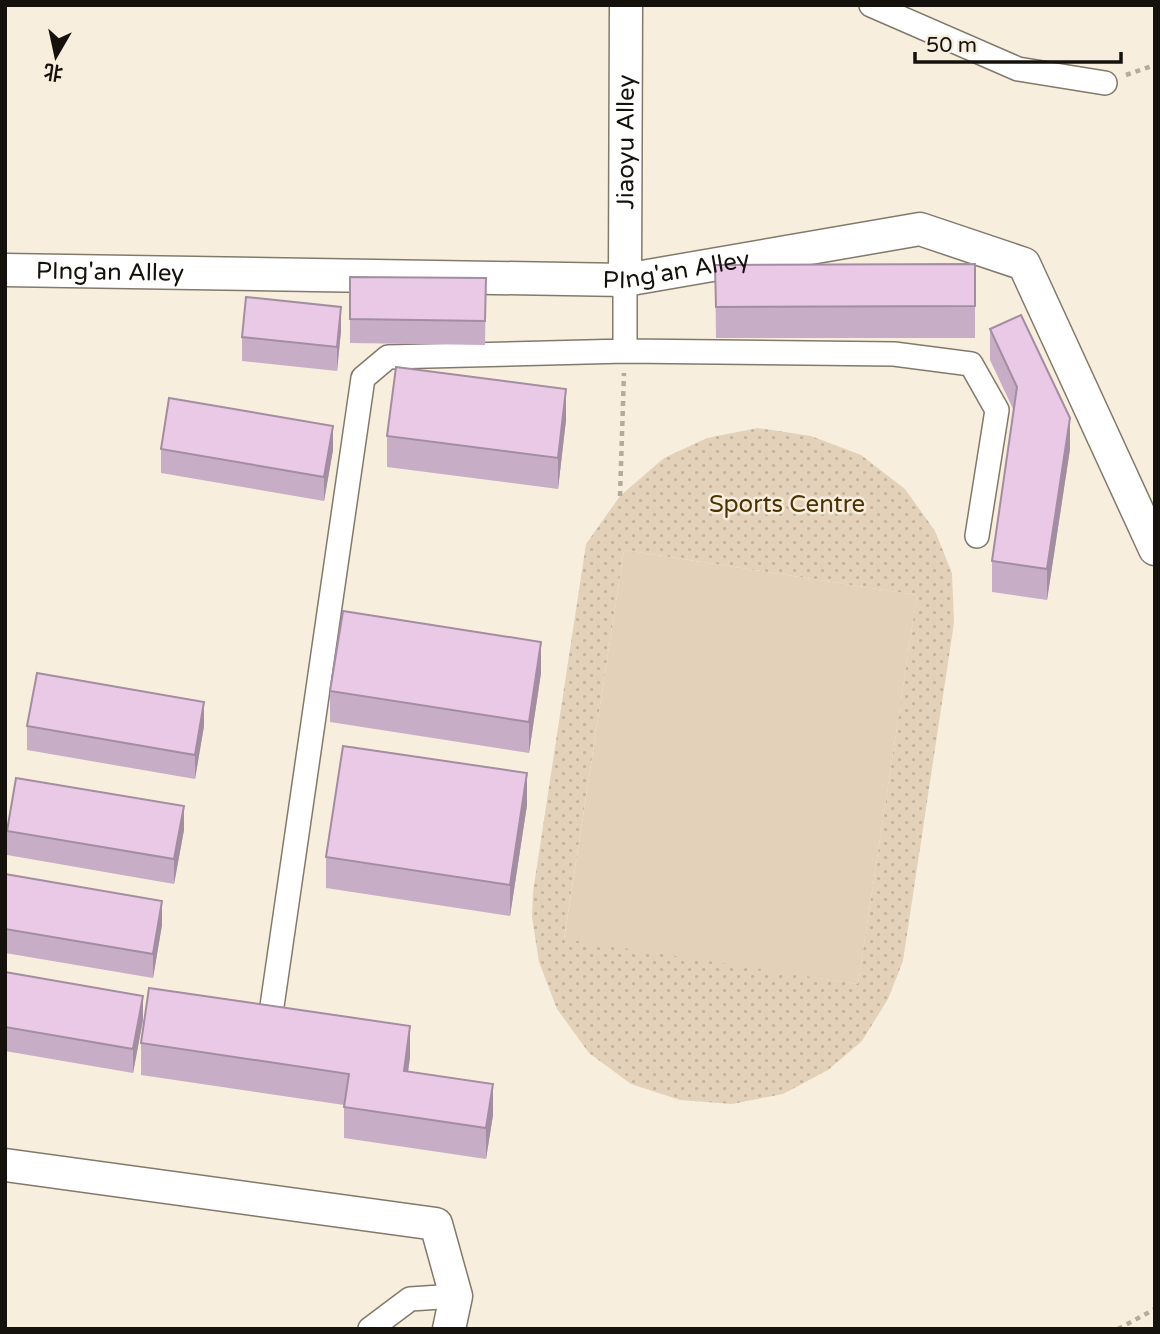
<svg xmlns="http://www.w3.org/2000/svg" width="1160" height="1334" font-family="'Varela Round','Noto Sans SC',sans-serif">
  <defs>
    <pattern id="park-dots" width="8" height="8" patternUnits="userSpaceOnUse" patternTransform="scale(1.75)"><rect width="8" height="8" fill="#e3d2b9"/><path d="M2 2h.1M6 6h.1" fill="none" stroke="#c2b39e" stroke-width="1.8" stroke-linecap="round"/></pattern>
  </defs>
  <rect width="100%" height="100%" fill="#f8eede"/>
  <path fill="#e3d2b9" d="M624 550 917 595 858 984 564 940Z"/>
  <path fill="url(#park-dots)" fill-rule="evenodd" d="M758 428 811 436 861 455 905 489 935 531 952 573 954 623 903 961 888 999 862 1041 828 1070 783 1094 732 1104 680 1100 631 1084 589 1053 557 1009 539 962 532 917 533 892 586 544 620 496 664 458 707 438ZM624 550 917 595 858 984 564 939Z"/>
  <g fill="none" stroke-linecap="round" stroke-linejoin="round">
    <g stroke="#82796b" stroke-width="26">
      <path id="street" d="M871 5 1018 69 1105 83
        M625 280V351L894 354 971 364 997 410 977 536
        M271 1013 363 378 388 357 625 351
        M370 1329 410 1299 456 1296"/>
    </g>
    <g stroke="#82796b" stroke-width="35">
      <g id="secondary">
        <path id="s1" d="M5 270 625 280 920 229 1024 264 1155 549"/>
        <path id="s2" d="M625 280 626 5"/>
        <path d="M5 1165 436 1224 456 1296 449 1329"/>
      </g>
    </g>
    <path stroke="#b3ab9f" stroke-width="4.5" stroke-dasharray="5 5" stroke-linecap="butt" d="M1126 75 1155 65
      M620 496 624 373
      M1118 1329 1155 1309"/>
    <use href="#street" stroke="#fff" stroke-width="23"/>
    <use href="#secondary" stroke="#fff" stroke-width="32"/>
  </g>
  <path fill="#c8adc6" d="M975 264V338H716L715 265Z
    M350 277 486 278 485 345 350 343Z
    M990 329 1070 449 1047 600 992 592V561L1014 411 990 360Z
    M341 331 337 371 242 361V337Z
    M566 420 558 489 387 467V436Z
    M161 449 333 450 324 501 161 473Z
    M541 673 529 753 330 722V691Z
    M27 726H204L195 779 27 750Z
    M527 805 510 916 326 888V857Z
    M184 830 174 884 7 855V831Z
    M5 874 162 925 153 978 5 953Z
    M5 972 143 1020 133 1073 5 1051Z
    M141 1043 410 1057 408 1071 493 1115 486 1159 344 1138V1105L141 1075Z"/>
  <path fill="#a38da1" d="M341 307V331L337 371V347Z
    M566 389V420L558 489V458Z
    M1070 418V449L1047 600V569Z
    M333 426V450L324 501V477Z
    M541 642V673L529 753V722Z
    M204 702V726L195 779V755Z
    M527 773V805L510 916V885Z
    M184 806V830L174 884V859Z
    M162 901V925L153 978V954Z
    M143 996V1020L133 1073V1049Z
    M410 1026V1057L404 1102V1071Z
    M493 1084V1115L486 1159V1128Z"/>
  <path fill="#e9c9e6" stroke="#a38da1" stroke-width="2" d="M975 264V306L716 307 715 265Z
    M350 277 486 278 485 321 350 319Z
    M246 297 341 307 337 347 242 337Z
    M1021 315 1070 418 1047 569 992 561 1017 387 990 329Z
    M396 367 566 389 558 458 387 436Z
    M169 398 333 426 324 477 161 449Z
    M343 611 541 642 529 722 330 691Z
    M37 673 204 702 195 755 27 726Z
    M343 746 527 773 510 885 326 857Z
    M16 778 184 806 174 859 7 831Z
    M5 874 162 901 153 954 5 929Z
    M5 972 143 996 133 1049 5 1027Z
    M149 988 410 1026 404 1071 493 1084 486 1128 344 1107 349 1074 141 1043Z"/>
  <g text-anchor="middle" stroke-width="5" stroke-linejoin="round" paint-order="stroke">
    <g font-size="24" fill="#15120d" stroke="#f8eede">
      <text dy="8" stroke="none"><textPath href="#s2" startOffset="138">Jiaoyu Alley</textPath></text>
      <text dy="8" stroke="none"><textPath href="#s1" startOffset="672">PIng'an Alley</textPath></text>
      <text dy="8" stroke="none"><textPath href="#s1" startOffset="105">PIng'an Alley</textPath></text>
    </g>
    <g font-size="24" fill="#4b3306" stroke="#f8eede">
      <text x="787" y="512">Sports Centre</text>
    </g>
  </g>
  <rect width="1160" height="1334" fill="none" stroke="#15120d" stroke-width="14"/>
  <g transform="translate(56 56) rotate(189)" stroke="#f8eede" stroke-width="5" paint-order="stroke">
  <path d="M0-5L12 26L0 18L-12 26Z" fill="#15120d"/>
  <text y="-10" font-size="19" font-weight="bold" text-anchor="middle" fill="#15120d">北</text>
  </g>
  <path d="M915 52v10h206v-10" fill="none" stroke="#15120d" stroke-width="3.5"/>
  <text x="926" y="52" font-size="21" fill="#15120d" stroke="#f8eede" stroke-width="5" paint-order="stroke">50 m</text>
</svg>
